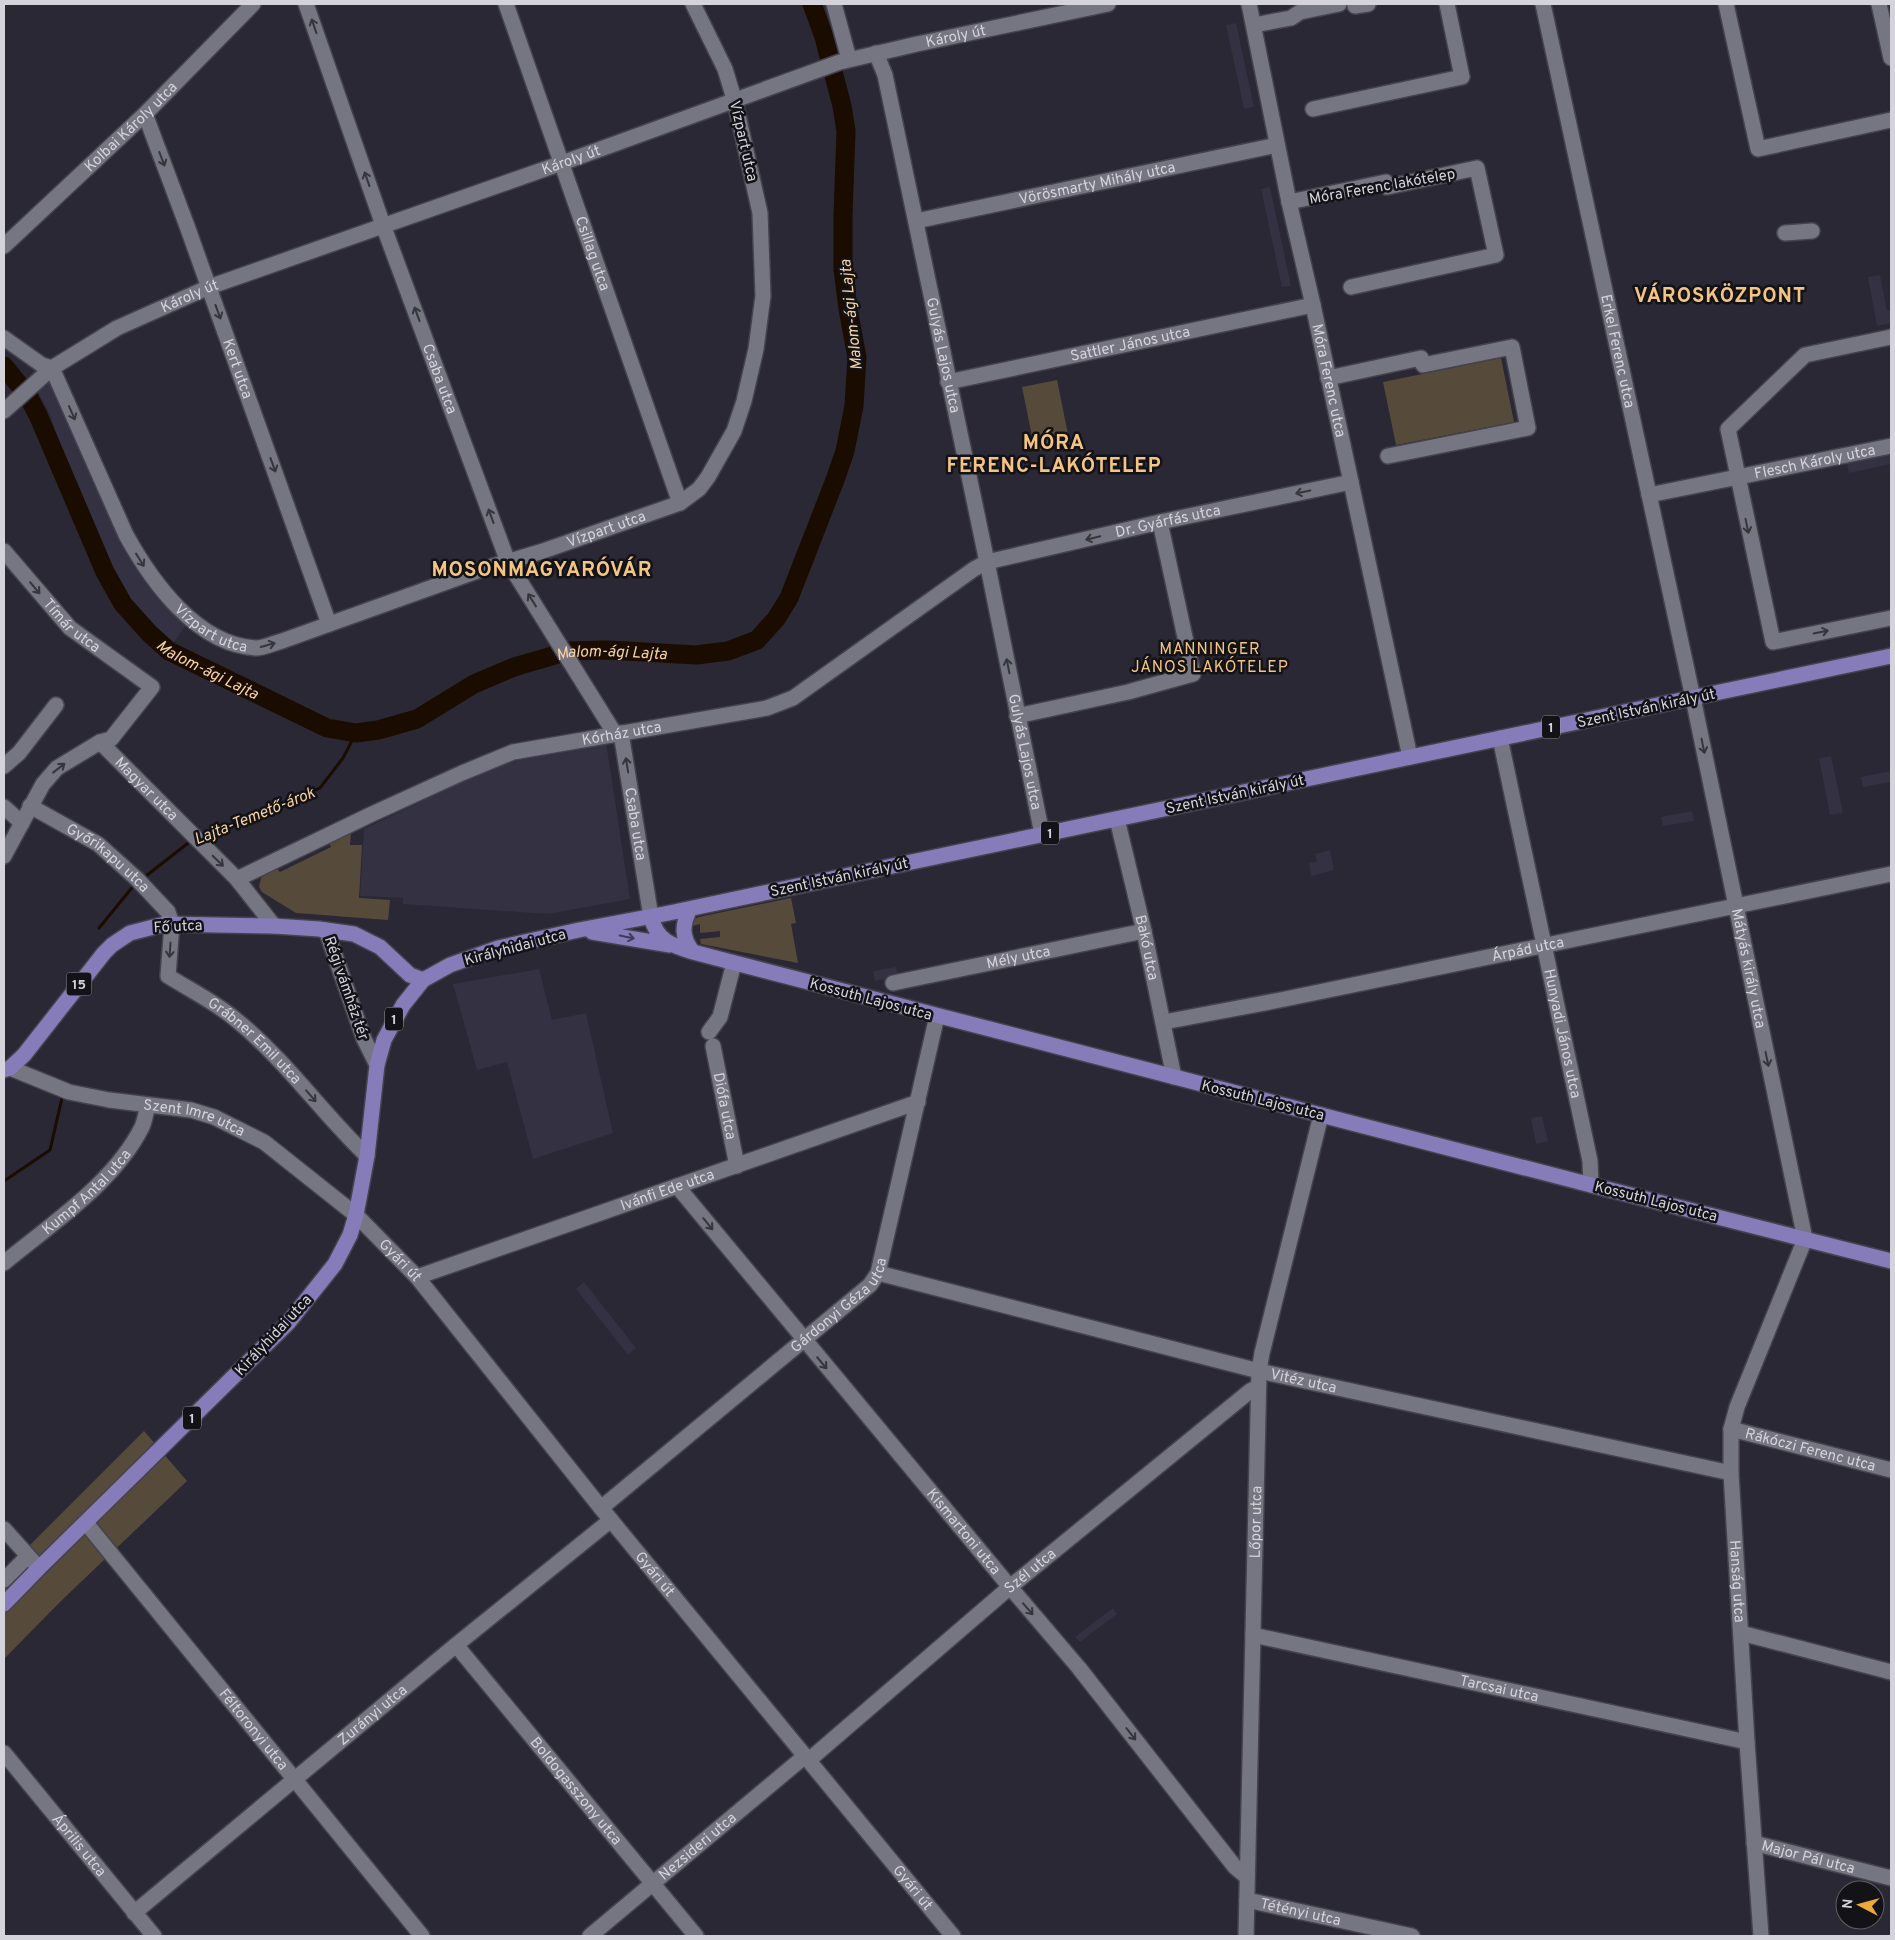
<svg xmlns="http://www.w3.org/2000/svg" width="1895" height="1940" font-family="Overpass,sans-serif">
  <rect width="100%" height="100%" fill="#2a2834"/>
  <path fill="#333142" d="M1236 23 1254 107 1244 109 1226 25Z
    M1270 187 1291 286 1282 287 1261 189Z
    M1880 275 1887 311H1891V323L1877 326 1868 277Z
    M52 378 131 556 188 622 172 645 115 581 83 509 50 415 36 388Z
    M1891 454V464L1849 473 1847 463Z
    M606 742 630 899 548 914 403 904V898L360 896 364 829 494 767 511 761Z
    M1831 756 1843 813 1830 815 1819 758Z
    M1891 771V782L1863 787 1861 777Z
    M1692 811 1694 821 1663 826 1661 817Z
    M1330 850 1334 870 1311 876 1309 863 1317 861 1315 854Z
    M896 967 898 976 875 981 873 971Z
    M539 969 552 1020 586 1013 613 1133 533 1159 507 1062 477 1070 453 984Z
    M1542 1116 1548 1141 1536 1144 1531 1118Z
    M584 1282 636 1348 628 1355 576 1289Z
    M1113 1608 1117 1614 1080 1642 1075 1637Z"/>
  <path fill="#564b3b" d="M1501 358 1514 422 1396 445 1383 382Z
    M1057 380 1070 444 1035 451 1022 387Z
    M351 832 350 845H362L359 898 390 900 388 920 296 913 262 892 259 887 261 878 274 866 280 872 331 847 328 840Z
    M791 898 796 923 791 924 798 963 701 944 700 939 720 937V931L700 933V924L688 927 692 920 699 917Z
    M144 1431 187 1481 61 1601 4 1659V1571Z"/>
  <g fill="none" stroke-linecap="round" stroke-linejoin="round">
    <path stroke="#1b0c00" stroke-width="3" d="M200 837 268 811 320 788 343 758 356 733
      M142 879 192 840
      M99 928 135 884
      M4 1181 50 1150 62 1098"/>
    <path stroke="#1b0c00" stroke-width="19" id="s1" d="M4 366 28 396 38 415 105 572 123 604 149 633 169 651 327 728 356 733 378 730 417 719 474 684 514 667 569 651 608 650 696 655 728 651 757 640 776 619 789 598 835 480 845 451 854 406 857 357 848 309 843 269V215L846 131 842 106 824 37 812 4"/>
    <g stroke="#44434d" stroke-width="18">
      <g id="minor">
        <path id="s2" d="M306 4 383 225 508 562 615 734"/>
        <path id="s3" d="M506 4 680 503"/>
        <path d="M834 4 849 59"/>
        <path id="s4" d="M1249 4 1289 202 1313 305 1410 757"/>
        <path d="M1355 4V6L1368 4"/>
        <path id="s5" d="M1543 4 1693 698 1805 1239 1737 1407 1731 1429V1473L1747 1742 1761 1936"/>
        <path d="M1726 4 1758 149 1891 120"/>
        <path d="M1879 4 1891 58"/>
        <path d="M1254 25 1291 18 1300 12 1339 4"/>
        <path id="s6" d="M876 53 885 75 987 562 1042 834"/>
        <path d="M1313 109 1462 77 1447 4"/>
        <path id="s7" d="M145 114 187 226 329 624"/>
        <path d="M1289 202 1386 182 1387 187 1477 168 1496 255 1351 287"/>
        <path id="s8" d="M916 221 1277 145"/>
        <path d="M1785 233 1812 231"/>
        <path id="s9" d="M4 246 145 114 253 4"/>
        <path d="M1891 337 1805 355 1728 429 1773 642 1891 618"/>
        <path d="M4 338 42 365 52 368"/>
        <path id="s10" d="M52 368 126 535C152 582 197 645 256 648 264 648 274 643 282 641L483 569 543 551 680 503 699 489 708 477 734 431 744 401 756 349 763 296 760 213 735 102 725 69 693 4"/>
        <path d="M1328 378 1421 358 1423 365 1512 347 1528 428 1388 456"/>
        <path id="s11" d="M948 382 1313 305"/>
        <path id="s12" d="M4 411 52 368 117 328 209 287 562 163 840 62 917 44 1108 4"/>
        <path id="s13" d="M1649 495 1891 446"/>
        <path id="s14" d="M4 551 70 628 152 687 111 739 100 742 57 768 43 784 4 856"/>
        <path d="M1017 716 1128 692 1193 674 1160 522"/>
        <path id="s15" d="M621 733 651 917"/>
        <path id="s16" d="M1500 738 1590 1161 1591 1185"/>
        <path id="s17" d="M100 742 237 879 274 926"/>
        <path d="M4 766 19 753 56 705"/>
        <path id="s18" d="M30 806 98 844 137 879 168 912 172 924 168 976C190 990 215 1002 235 1019 285 1059 321 1112 367 1156"/>
        <path d="M4 807 22 823"/>
        <path id="s19" d="M1117 819 1144 931 1174 1077"/>
        <path id="s20" d="M237 879 372 814 462 773 513 752 767 708 793 698 974 569 987 562 1160 522 1351 482"/>
        <path d="M326 930 364 1039 377 1065"/>
        <path id="s21" d="M893 983 1144 931"/>
        <path id="s22" d="M1164 1022 1280 1000 1891 874"/>
        <path d="M709 1032 720 1017 734 963"/>
        <path id="s23" d="M713 1046 737 1166"/>
        <path id="s24" d="M10 1068 69 1092 109 1100 191 1110 214 1117 264 1142 356 1215 417 1277 601 1508 953 1936"/>
        <path id="s25" d="M677 1186 1010 1587 1079 1668 1235 1867 1247 1877"/>
        <path id="s26" d="M4 1263C51 1224 114 1183 142 1127 145 1120 146 1112 148 1105"/>
        <path id="s27" d="M878 1273 1259 1371 1731 1473"/>
        <path id="s28" d="M417 1277 918 1102"/>
        <path id="s29" d="M1731 1429 1891 1470"/>
        <path id="s30" d="M601 1508 870 1285 878 1273 937 1016"/>
        <path id="s31" d="M86 1523 422 1936"/>
        <path d="M4 1529 39 1568"/>
        <path d="M4 1580 28 1556"/>
        <path d="M1741 1633 1891 1672"/>
        <path id="s32" d="M1253 1635 1747 1742"/>
        <path id="s33" d="M456 1645 696 1936"/>
        <path id="s34" d="M4 1753 154 1936"/>
        <path id="s35" d="M809 1760 1010 1587 1250 1391 1258 1387"/>
        <path id="s36" d="M1754 1843 1891 1878"/>
        <path id="s37" d="M1247 1900 1412 1936"/>
        <path id="s38" d="M134 1913 456 1645 611 1520"/>
        <path id="s39" d="M590 1936 805 1756"/>
        <path id="s40" d="M1246 1936 1259 1371 1262 1353 1321 1115"/>
      </g>
    </g>
    <g stroke="#44434d" stroke-width="18">
      <path id="major" d="M690 909C682 925 681 937 693 952
        M651 917C657 941 671 945 693 952L1591 1185 1891 1261
        M592 932 670 945
        M4 1070 10 1068 24 1055 104 953 112 945 130 933 165 924 274 926 319 929 354 934 380 947 410 975 423 980
        M4 1604 39 1568 288 1323 335 1264 350 1235 356 1215 367 1156 377 1065 384 1040 403 1005 423 980 450 965 498 948 579 930 669 913 1891 656"/>
    </g>
    <use href="#minor" stroke="#767582" stroke-width="15"/>
    <use href="#major" stroke="#867cba" stroke-width="15"/>
  </g>
  <defs><path id="oneway-shaft" d="M-6 0H5M1.5-3L5.5 0L1.5 3" fill="none" stroke-width="1.6" stroke-linecap="round" stroke-linejoin="round" transform="scale(1.25)"/></defs>
  <g stroke="#35353c">
    <use href="#oneway-shaft" transform="translate(314 26) rotate(-109)"/>
    <use href="#oneway-shaft" transform="translate(162 159) rotate(69)"/>
    <use href="#oneway-shaft" transform="translate(367 179) rotate(-109)"/>
    <use href="#oneway-shaft" transform="translate(218 312) rotate(70)"/>
    <use href="#oneway-shaft" transform="translate(417 314) rotate(-110)"/>
    <use href="#oneway-shaft" transform="translate(72 413) rotate(66)"/>
    <use href="#oneway-shaft" transform="translate(273 465) rotate(70)"/>
    <use href="#oneway-shaft" transform="translate(1303 492) rotate(168)"/>
    <use href="#oneway-shaft" transform="translate(491 516) rotate(-110)"/>
    <use href="#oneway-shaft" transform="translate(1747 526) rotate(78)"/>
    <use href="#oneway-shaft" transform="translate(1093 538) rotate(167)"/>
    <use href="#oneway-shaft" transform="translate(140 560) rotate(58)"/>
    <use href="#oneway-shaft" transform="translate(35 588) rotate(50)"/>
    <use href="#oneway-shaft" transform="translate(532 600) rotate(-122)"/>
    <use href="#oneway-shaft" transform="translate(1821 632) rotate(-12)"/>
    <use href="#oneway-shaft" transform="translate(268 645) rotate(-16)"/>
    <use href="#oneway-shaft" transform="translate(1008 666) rotate(-101)"/>
    <use href="#oneway-shaft" transform="translate(1703 746) rotate(78)"/>
    <use href="#oneway-shaft" transform="translate(627 765) rotate(-99)"/>
    <use href="#oneway-shaft" transform="translate(59 768) rotate(-38)"/>
    <use href="#oneway-shaft" transform="translate(218 861) rotate(44)"/>
    <use href="#oneway-shaft" transform="translate(170 950) rotate(94)"/>
    <use href="#oneway-shaft" transform="translate(1767 1059) rotate(78)"/>
    <use href="#oneway-shaft" transform="translate(311 1096) rotate(49)"/>
    <use href="#oneway-shaft" transform="translate(708 1224) rotate(51)"/>
    <use href="#oneway-shaft" transform="translate(822 1363) rotate(50)"/>
    <use href="#oneway-shaft" transform="translate(1028 1609) rotate(49)"/>
    <use href="#oneway-shaft" transform="translate(1131 1734) rotate(52)"/>
  </g>
  <use stroke="#403c58" href="#oneway-shaft" transform="translate(627 937) rotate(12)"/>
  <g text-anchor="middle" stroke-width="5" stroke-linejoin="round" paint-order="stroke">
    <g fill="#121217" stroke="#9a99a0" stroke-width="1">
      <rect x="1542" y="715.5" width="18" height="23" rx="4"/>
      <rect x="1041" y="821.5" width="18" height="23" rx="4"/>
      <rect x="66.5" y="972.5" width="25" height="23" rx="4"/>
      <rect x="385" y="1007.5" width="18" height="23" rx="4"/>
      <rect x="183" y="1406.5" width="18" height="23" rx="4"/>
    </g>
    <g font-size="14" font-weight="bold" fill="#d4d3db">
      <text x="1551" y="732">1</text>
      <text x="1050" y="838">1</text>
      <text x="79" y="989">15</text>
      <text x="394" y="1024">1</text>
      <text x="192" y="1423">1</text>
    </g>
    <g font-size="15" fill="#d4d3db" stroke="#121217">
      <text dy="5" stroke="none"><textPath href="#s12" startOffset="1030">Károly út</textPath></text>
      <text dy="5" stroke="none"><textPath href="#s9" startOffset="174">Kolbai Károly utca</textPath></text>
      <text transform="translate(744 141) rotate(77)" y="5">Vízpart utca</text>
      <text dy="5" stroke="none"><textPath href="#s12" startOffset="625">Károly út</textPath></text>
      <text dy="5" stroke="none"><textPath href="#s8" startOffset="185">Vörösmarty Mihály utca</textPath></text>
      <text transform="translate(1382 186) rotate(-10)" y="5">Móra Ferenc lakótelep</text>
      <text dy="5" stroke="none"><textPath href="#s3" startOffset="264">Csillag utca</textPath></text>
      <text dy="5" stroke="none"><textPath href="#s12" startOffset="220">Károly út</textPath></text>
      <text dy="5" stroke="none"><textPath href="#s11" startOffset="186">Sattler János utca</textPath></text>
      <text dy="5" stroke="none"><textPath href="#s5" startOffset="355">Erkel Ferenc utca</textPath></text>
      <text dy="5" stroke="none"><textPath href="#s6" startOffset="310">Gulyás Lajos utca</textPath></text>
      <text dy="5" stroke="none"><textPath href="#s7" startOffset="271">Kert utca</textPath></text>
      <text dy="5" stroke="none"><textPath href="#s2" startOffset="398">Csaba utca</textPath></text>
      <text dy="5" stroke="none"><textPath href="#s4" startOffset="385">Móra Ferenc utca</textPath></text>
      <text dy="5" stroke="none"><textPath href="#s13" startOffset="169">Flesch Károly utca</textPath></text>
      <text dy="5" stroke="none"><textPath href="#s20" startOffset="1012">Dr. Gyárfás utca</textPath></text>
      <text dy="5" stroke="none"><textPath href="#s10" startOffset="732">Vízpart utca</textPath></text>
      <text dy="5" stroke="none"><textPath href="#s14" startOffset="101">Tímár utca</textPath></text>
      <text dy="5" stroke="none"><textPath href="#s10" startOffset="312">Vízpart utca</textPath></text>
      <text transform="translate(1646 708) rotate(-12)" y="5">Szent István király út</text>
      <text dy="5" stroke="none"><textPath href="#s20" startOffset="414">Kórház utca</textPath></text>
      <text dy="5" stroke="none"><textPath href="#s6" startOffset="715">Gulyás Lajos utca</textPath></text>
      <text dy="5" stroke="none"><textPath href="#s17" startOffset="66">Magyar utca</textPath></text>
      <text transform="translate(1235 794) rotate(-12)" y="5">Szent István király út</text>
      <text dy="5" stroke="none"><textPath href="#s15" startOffset="92">Csaba utca</textPath></text>
      <text dy="5" stroke="none"><textPath href="#s18" startOffset="94">Győrikapu utca</textPath></text>
      <text transform="translate(839 877) rotate(-12)" y="5">Szent István király út</text>
      <text transform="translate(178 926) rotate(-3)" y="5">Fő utca</text>
      <text transform="translate(515 947) rotate(-15)" y="5">Királyhidai utca</text>
      <text dy="5" stroke="none"><textPath href="#s19" startOffset="132">Bakó utca</textPath></text>
      <text dy="5" stroke="none"><textPath href="#s22" startOffset="371">Árpád utca</textPath></text>
      <text dy="5" stroke="none"><textPath href="#s21" startOffset="128">Mély utca</textPath></text>
      <text dy="5" stroke="none"><textPath href="#s5" startOffset="986">Mátyás király utca</textPath></text>
      <text transform="translate(347 988) rotate(71)" y="5">Régi vámház tér</text>
      <text transform="translate(871 999) rotate(15)" y="5">Kossuth Lajos utca</text>
      <text dy="5" stroke="none"><textPath href="#s16" startOffset="302">Hunyadi János utca</textPath></text>
      <text dy="5" stroke="none"><textPath href="#s18" startOffset="349">Grábner Emil utca</textPath></text>
      <text transform="translate(1263 1100) rotate(14)" y="5">Kossuth Lajos utca</text>
      <text dy="5" stroke="none"><textPath href="#s23" startOffset="61">Diófa utca</textPath></text>
      <text dy="5" stroke="none"><textPath href="#s24" startOffset="192">Szent Imre utca</textPath></text>
      <text dy="5" stroke="none"><textPath href="#s26" startOffset="109">Kumpf Antal utca</textPath></text>
      <text dy="5" stroke="none"><textPath href="#s28" startOffset="265">Ivánfi Ede utca</textPath></text>
      <text transform="translate(1656 1201) rotate(14)" y="5">Kossuth Lajos utca</text>
      <text dy="5" stroke="none"><textPath href="#s24" startOffset="448">Gyári út</textPath></text>
      <text dy="5" stroke="none"><textPath href="#s30" startOffset="314">Gárdonyi Géza utca</textPath></text>
      <text transform="translate(273 1335) rotate(-47)" y="5">Királyhidai utca</text>
      <text dy="5" stroke="none"><textPath href="#s27" startOffset="439">Vitéz utca</textPath></text>
      <text dy="5" stroke="none"><textPath href="#s29" startOffset="82">Rákóczi Ferenc utca</textPath></text>
      <text dy="5" stroke="none"><textPath href="#s40" startOffset="414">Lőpor utca</textPath></text>
      <text dy="5" stroke="none"><textPath href="#s25" startOffset="449">Kismartoni utca</textPath></text>
      <text dy="5" stroke="none"><textPath href="#s35" startOffset="291">Szél utca</textPath></text>
      <text dy="5" stroke="none"><textPath href="#s24" startOffset="852">Gyári út</textPath></text>
      <text dy="5" stroke="none"><textPath href="#s5" startOffset="1619">Hanság utca</textPath></text>
      <text dy="5" stroke="none"><textPath href="#s32" startOffset="252">Tarcsai utca</textPath></text>
      <text dy="5" stroke="none"><textPath href="#s38" startOffset="310">Zurányi utca</textPath></text>
      <text dy="5" stroke="none"><textPath href="#s31" startOffset="266">Féltoronyi utca</textPath></text>
      <text dy="5" stroke="none"><textPath href="#s33" startOffset="189">Boldogasszony utca</textPath></text>
      <text dy="5" stroke="none"><textPath href="#s34" startOffset="119">Április utca</textPath></text>
      <text dy="5" stroke="none"><textPath href="#s39" startOffset="140">Nezsideri utca</textPath></text>
      <text dy="5" stroke="none"><textPath href="#s36" startOffset="56">Major Pál utca</textPath></text>
      <text dy="5" stroke="none"><textPath href="#s24" startOffset="1258">Gyári út</textPath></text>
      <text dy="5" stroke="none"><textPath href="#s37" startOffset="55">Tétényi utca</textPath></text>
    </g>
    <g font-size="16" font-style="italic" fill="#f7d3a1" stroke="#121217">
      <text transform="translate(850 315) rotate(-96)" y="6">Malom-ági Lajta</text>
      <text dy="6" stroke="none"><textPath href="#s1" startOffset="811">Malom-ági Lajta</textPath></text>
      <text dy="6" stroke="none"><textPath href="#s1" startOffset="376">Malom-ági Lajta</textPath></text>
      <text transform="translate(254 815) rotate(-22)" y="6">Lajta-Temető-árok</text>
    </g>
    <g font-size="16" letter-spacing="1" fill="#f4c582" stroke="#121217">
      <text x="1210" y="654">MANNINGER<tspan x="1210" dy="18">JÁNOS LAKÓTELEP</tspan></text>
    </g>
    <g font-size="20" font-weight="bold" letter-spacing="1" fill="#f4c582" stroke="#121217">
      <text x="1720" y="302">VÁROSKÖZPONT</text>
      <text x="1054" y="449">MÓRA<tspan x="1054" dy="23">FERENC-LAKÓTELEP</tspan></text>
      <text x="542" y="576">MOSONMAGYARÓVÁR</text>
    </g>
  </g>
  <rect width="1895" height="1940" fill="none" stroke="#d4d3db" stroke-width="10"/>
  <g transform="translate(1860 1905) rotate(276)"><circle r="24" fill="#121217" stroke="#605f65"/>
  <path d="M0-4L9 19L0 12L-9 19Z" fill="#eca93a"/>
  <text y="-8" font-size="14" font-weight="bold" text-anchor="middle" fill="#d4d3db">N</text>
  </g>
</svg>
